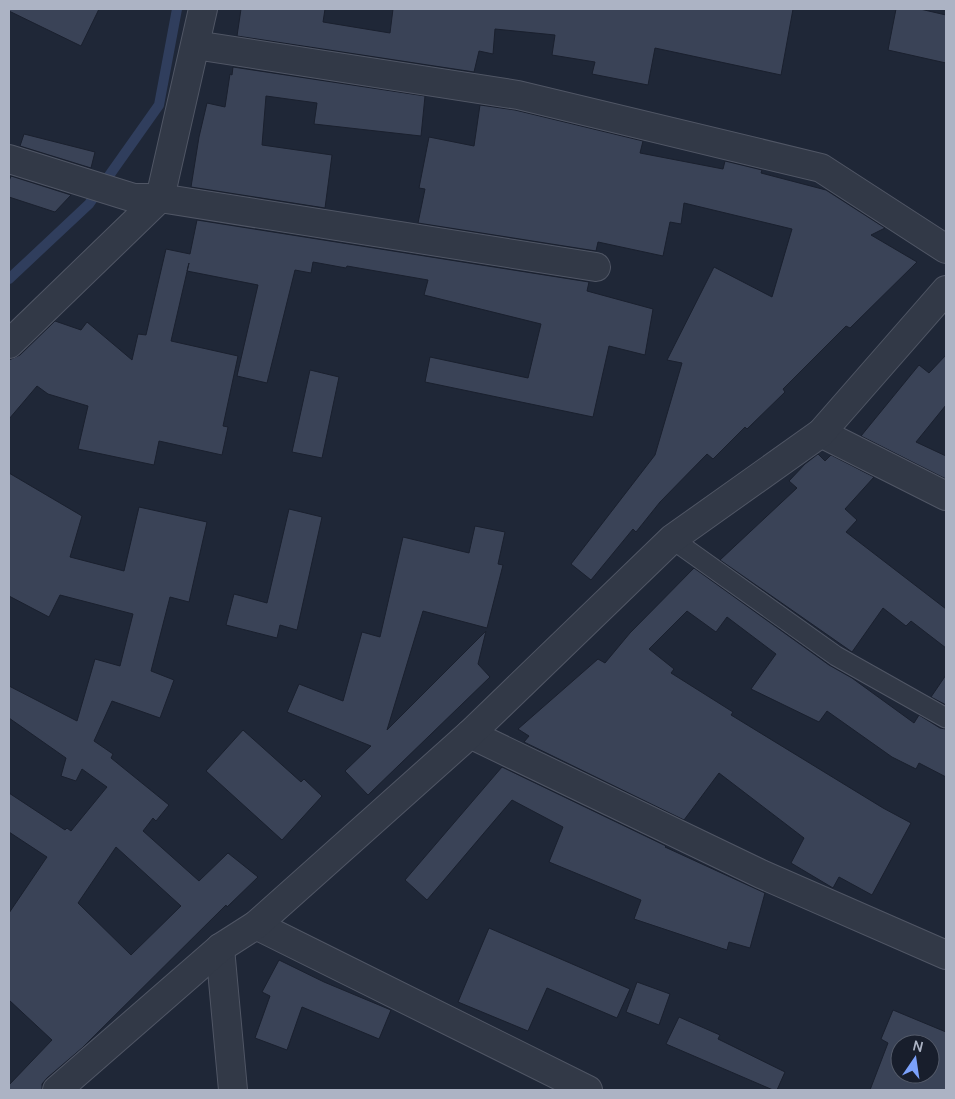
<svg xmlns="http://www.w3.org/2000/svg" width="955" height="1099" font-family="Manrope,sans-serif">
  <rect width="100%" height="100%" fill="#1f2737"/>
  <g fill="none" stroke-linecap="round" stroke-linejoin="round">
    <path stroke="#303e5d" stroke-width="10" d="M9 279 89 204 159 105 177 9"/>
  </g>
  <path fill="#3a4357" stroke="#1a202e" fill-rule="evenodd" d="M9 9H99L81 46 9 11Z
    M241 9H325L323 22 390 33 393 9H793L781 75 655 48 648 85 592 74 595 62 552 55 555 35 495 29 493 54 479 51 474 72 237 36Z
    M896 9H920L946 15V63L888 50Z
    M233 67 425 96 421 136 314 124 317 103 266 96 262 145 332 155 325 208 191 187 199 137 207 103 225 107 230 74 232 75Z
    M480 105 515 110 643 141 640 153 723 169 725 161 762 170 761 173 826 190 885 228 871 235 917 262 850 328 846 326 783 389 785 392 747 429 745 427 713 459 707 454 660 502 636 532 633 529 591 580 571 564 655 455 682 363 667 360 714 267 772 297 792 229 684 203 681 224 670 222 663 256 598 242 596 251 418 223 425 189 419 188 429 137 474 146Z
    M24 134 95 152 91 168 20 146Z
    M11 176 71 195 55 212 9 197V181Z
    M197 220 589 282 587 291 653 309 645 355 609 346 593 417 425 382 430 357 528 378 541 324 424 295 428 280 347 266 346 268 313 262 311 273 295 270 267 383 237 376 258 285 187 271 189 263 171 341 238 356 223 426 228 427 222 455 159 441 154 465 78 449 88 406 48 394 37 386 9 419V360L20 355 55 321 81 330 87 322 132 360 138 334 146 335 166 249 190 254Z
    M946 355V405L916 442 946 456V479L861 436 919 365 929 373Z
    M310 370 339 377 322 458 292 452Z
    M818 454 825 461 831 455 874 477 845 509 857 520 846 532 946 609V648L911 621 906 626 883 608 852 652 720 560 797 488 789 481 805 464Z
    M9 473 82 516 70 557 124 571 139 507 207 522 189 602 170 597 151 671 174 680 160 718 112 701 94 741 113 754 111 758 169 805 156 821 153 818 143 831 199 881 228 853 258 877 227 907 226 905 82 1048 47 1078 42 1084V1090H9V1085L52 1040 9 1000V913L47 857 9 832V793L65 830 67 828 71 831 107 787 82 769 76 781 61 776 66 758 9 718V686L77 721 95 659 120 666 133 614 60 595 49 617 9 596ZM116 847 181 906 131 955 78 903Z
    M289 509 322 517 297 630 280 625 277 638 226 625 234 594 267 603Z
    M475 526 505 532 498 564 503 565 487 628 423 611 387 730 486 631 478 664 490 677 368 795 345 771 371 746 287 712 299 684 343 701 362 632 380 637 403 537 469 553Z
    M694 568 829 665 852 678 914 723 919 715 940 728 946 729V777L919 763 916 769 892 757 827 711 819 722 751 689 776 654 727 617 716 632 687 611 649 649 674 669 671 673 733 712 731 715 883 808 911 823 872 895 839 877 833 888 791 863 804 838 719 773 684 820 524 742 529 736 518 729 598 659 605 663 630 633Z
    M946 675V705L931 697Z
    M243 730 301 782 304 779 322 796 282 840 206 771Z
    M502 767 666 846 665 847 765 893 750 948 729 942 727 950 634 919 641 900 549 862 563 827 512 800 427 900 405 880Z
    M489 928 630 989 617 1018 547 988 528 1031 458 1002Z
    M279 960 324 982 391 1010 379 1039 302 1007 287 1050 255 1038 270 996 262 992Z
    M637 982 670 994 659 1025 626 1012Z
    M893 1010 946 1032V1090H870L888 1043 881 1039ZM900 1044H930V1074H900Z
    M679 1017 720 1035 718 1039 785 1072 777 1090H773L666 1044Z"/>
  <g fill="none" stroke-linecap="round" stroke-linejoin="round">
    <g stroke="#505665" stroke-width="21">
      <path id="service" d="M672 539 836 656 946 718"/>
    </g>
    <g stroke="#505665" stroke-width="30">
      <path id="minor" d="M195 45 518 95 821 168 946 249
        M9 159 134 198H160L596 267
        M9 344 160 198 203 9
        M821 433 946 496
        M470 734 761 874 946 955
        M256 925 588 1090
        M220 948 233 1090"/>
    </g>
    <g stroke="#505665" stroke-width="30">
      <path id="tertiary" d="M57 1090 220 948 256 925 470 734 672 539 821 433 946 290"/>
    </g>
    <use href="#service" stroke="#323947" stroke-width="19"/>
    <use href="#minor" stroke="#323947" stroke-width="28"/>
    <use href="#tertiary" stroke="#323947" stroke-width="28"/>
  </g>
  <rect width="955" height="1099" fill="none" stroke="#acb3c4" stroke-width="20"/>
  <g transform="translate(915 1059) rotate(13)"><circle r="24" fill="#181e2c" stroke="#535a69"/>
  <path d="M0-4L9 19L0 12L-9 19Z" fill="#7ba1fb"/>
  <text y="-8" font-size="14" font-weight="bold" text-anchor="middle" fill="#acb3c4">N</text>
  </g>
</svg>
